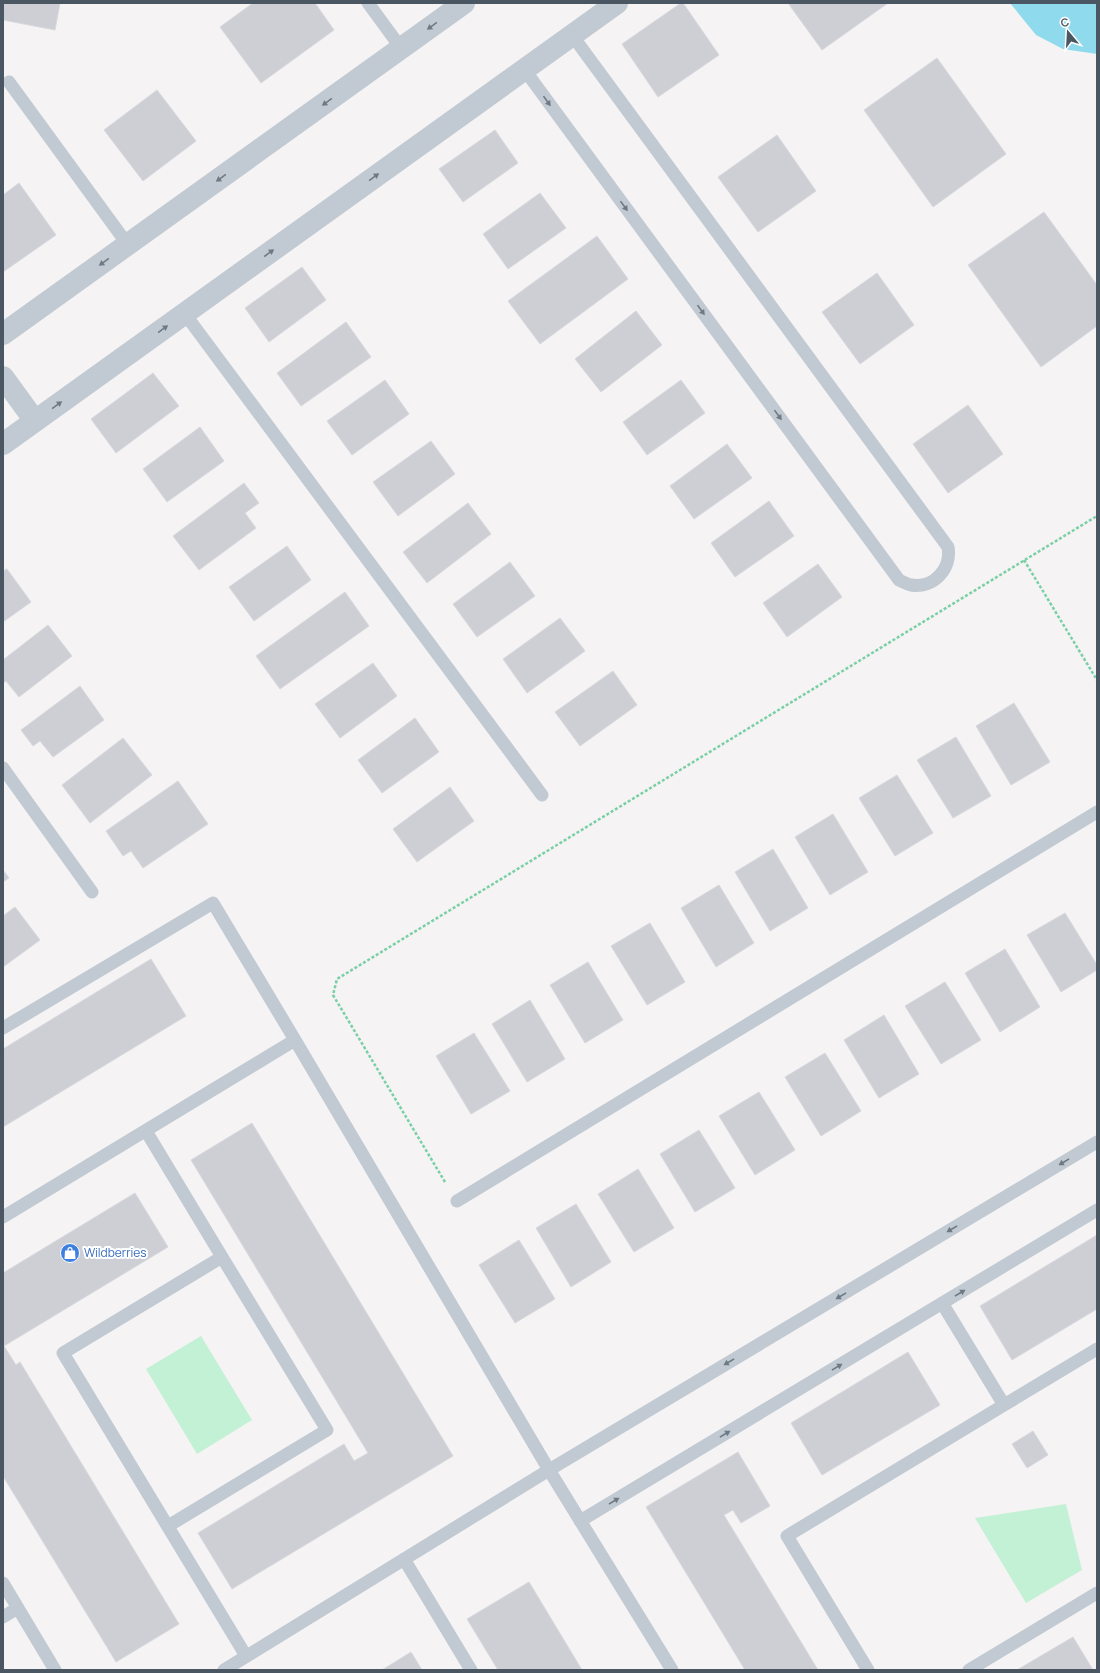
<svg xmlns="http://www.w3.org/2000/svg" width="1100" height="1673" font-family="Manrope,sans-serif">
  <rect width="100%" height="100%" fill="#f5f3f3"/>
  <path fill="#c3f1d5" d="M201 1336 252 1420 197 1454 146 1369Z
    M1066 1504 1082 1570 1026 1603 975 1518Z"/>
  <path fill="#90daee" d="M1010 3H1097V54L1063 49 1036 35Z"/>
  <path fill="#cdcfd5" stroke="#d7d9de" d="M3 3H60L55 30 3 20Z
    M253 3H315L334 30 261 83 220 27Z
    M681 3H683L719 55 658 97 622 44Z
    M788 3H888L822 50Z
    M937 58 1006 154 933 207 864 110Z
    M157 90 196 141 143 181 104 130Z
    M495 130 518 163 463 202 439 169Z
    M777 135 816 191 758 232 718 177Z
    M19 183 56 235 3 272V195Z
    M540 193 566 228 508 269 483 234Z
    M1044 212 1097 285V326L1041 367 968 265Z
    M597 236 628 279 540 344 508 301Z
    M302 267 326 300 269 342 245 308Z
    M877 273 914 325 860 364 822 312Z
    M636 311 662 345 601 392 575 359Z
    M346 322 371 357 301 406 277 373Z
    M153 373 179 406 116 453 91 419Z
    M385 380 409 414 352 455 327 421Z
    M681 380 705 413 647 455 623 422Z
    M968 405 1003 454 948 493 913 444Z
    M200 427 224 461 167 502 143 469Z
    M431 441 455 474 398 516 373 482Z
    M727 444 752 478 694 519 670 486Z
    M244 483 259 503 245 513 256 528 199 570 173 536Z
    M769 501 794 536 735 577 711 543Z
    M468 503 491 534 427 583 403 552Z
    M287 546 311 580 254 621 229 587Z
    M510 562 535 596 477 637 453 604Z
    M818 564 842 597 787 637 763 603Z
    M7 569 31 602 3 622V571Z
    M345 592 369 626 280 689 256 656Z
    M560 618 585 651 527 693 503 659Z
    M48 625 72 656 19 697 6 681 3 683V660Z
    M373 663 397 696 340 738 315 704Z
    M613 671 637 705 580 746 555 712Z
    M80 686 104 720 53 757 40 741 33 746 21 730Z
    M1014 703 1050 762 1011 785 976 726Z
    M415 718 439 752 382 793 358 760Z
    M956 737 991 796 953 818 917 760Z
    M123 738 152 775 90 823 62 785Z
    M897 775 933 833 895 856 859 798Z
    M178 781 208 824 143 868 131 851 123 856 106 831Z
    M450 787 474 821 417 862 393 829Z
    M833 814 868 872 830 895 795 837Z
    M773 849 808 908 770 931 735 872Z
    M3 870 9 878 3 882Z
    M719 885 754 943 716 967 681 908Z
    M15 907 40 940 3 967V916Z
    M1065 913 1097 965V970L1061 992 1027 935Z
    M650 923 685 982 647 1005 611 946Z
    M1005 949 1040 1007 1000 1032 965 973Z
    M151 959 186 1016 3 1127V1049Z
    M588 962 623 1020 585 1043 550 985Z
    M945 982 981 1040 941 1064 905 1006Z
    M530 1000 565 1059 527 1082 492 1024Z
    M884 1015 919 1074 879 1098 844 1040Z
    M474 1033 510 1091 471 1114 436 1056Z
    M825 1053 861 1111 821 1136 785 1077Z
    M759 1092 795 1150 755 1175 719 1116Z
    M252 1123 453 1456 232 1589 198 1533 344 1444 354 1461 368 1453 191 1160Z
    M699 1130 735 1188 695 1212 660 1154Z
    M638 1169 674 1228 634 1252 598 1194Z
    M135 1193 168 1247 4 1346 16 1365 20 1362 179 1624 116 1662 3 1476V1273Z
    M576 1204 611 1262 571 1287 536 1228Z
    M1097 1235V1309L1012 1360 980 1306Z
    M519 1240 555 1299 515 1323 479 1265Z
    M908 1352 940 1405 822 1475 791 1423Z
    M1033 1431 1048 1455 1027 1468 1012 1444Z
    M738 1452 770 1506 741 1523 733 1510 724 1515 818 1670H745L646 1507Z
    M529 1582 582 1670H498L467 1619Z
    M1073 1637 1093 1670H1017Z
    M411 1652 422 1670H382Z"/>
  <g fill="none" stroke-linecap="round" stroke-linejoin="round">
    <path stroke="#7ad0a6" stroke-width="2.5" stroke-dasharray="3 2" stroke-linecap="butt" d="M1024 560 1097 680
      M445 1182 333 995 337 979 1097 516"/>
    <path stroke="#c1cad2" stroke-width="13" d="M368 3 401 48
      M524 69 899 580C903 582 907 584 911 585 934 589 952 568 948 547L572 35
      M9 82 128 245
      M185 314 542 795
      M3 768 92 892
      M3 1028 213 903 295 1040
      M146 1131 222 1257 63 1353 246 1656
      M457 1201 1097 812
      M3 1217 295 1040 549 1470 224 1670
      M1004 1405 1097 1349
      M580 1521 1097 1210
      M168 1526 327 1430 222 1257
      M404 1559 471 1670
      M3 1583 55 1670
      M3 1617 18 1608
      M672 1670 549 1470 1097 1142
      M868 1670 787 1536 1004 1405 942 1303
      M969 1670 1097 1593"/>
    <path stroke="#c1cad2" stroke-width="22" d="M3 334 464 3
      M3 377 35 421
      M3 444 617 3"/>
  </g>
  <defs><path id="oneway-solid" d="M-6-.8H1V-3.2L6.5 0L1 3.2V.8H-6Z"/></defs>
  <g fill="#6e7983">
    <use href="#oneway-solid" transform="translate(432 26) rotate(144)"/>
    <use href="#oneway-solid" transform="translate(547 101) rotate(54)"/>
    <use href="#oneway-solid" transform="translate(327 102) rotate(144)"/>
    <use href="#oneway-solid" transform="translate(374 177) rotate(-36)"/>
    <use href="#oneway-solid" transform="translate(221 178) rotate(144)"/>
    <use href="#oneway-solid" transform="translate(624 206) rotate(54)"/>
    <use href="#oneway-solid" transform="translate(269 253) rotate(-36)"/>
    <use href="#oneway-solid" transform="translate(104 262) rotate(144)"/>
    <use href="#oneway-solid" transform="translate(701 310) rotate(54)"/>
    <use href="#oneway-solid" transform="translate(163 329) rotate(-36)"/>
    <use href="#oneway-solid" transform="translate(57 405) rotate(-36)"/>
    <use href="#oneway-solid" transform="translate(778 415) rotate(54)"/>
    <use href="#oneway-solid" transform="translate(1064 1162) rotate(149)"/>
    <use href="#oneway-solid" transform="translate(952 1229) rotate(149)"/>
    <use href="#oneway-solid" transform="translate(960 1293) rotate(-31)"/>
    <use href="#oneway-solid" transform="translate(841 1296) rotate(149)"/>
    <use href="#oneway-solid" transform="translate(729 1362) rotate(149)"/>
    <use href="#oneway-solid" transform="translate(837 1367) rotate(-31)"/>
    <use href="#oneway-solid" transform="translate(725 1434) rotate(-31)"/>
    <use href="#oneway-solid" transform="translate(614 1501) rotate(-31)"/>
  </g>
  <defs>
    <g id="shop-disc" transform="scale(1)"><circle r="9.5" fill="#3f7fe0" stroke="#fff"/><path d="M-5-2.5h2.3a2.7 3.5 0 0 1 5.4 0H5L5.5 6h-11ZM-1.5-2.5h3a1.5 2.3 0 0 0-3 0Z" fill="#fff"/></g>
  </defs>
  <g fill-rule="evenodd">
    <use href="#shop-disc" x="70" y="1253"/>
  </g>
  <g text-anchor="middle" stroke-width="4" stroke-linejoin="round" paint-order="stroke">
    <g font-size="12" fill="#366cbe" stroke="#fff" text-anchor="start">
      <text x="84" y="1257">Wildberries</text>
    </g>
  </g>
  <rect width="1100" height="1673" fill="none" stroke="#4a5661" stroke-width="8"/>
  <g transform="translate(1068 32) rotate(342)" stroke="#ffffff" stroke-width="3" paint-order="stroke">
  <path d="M0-3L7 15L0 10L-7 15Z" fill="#4a5661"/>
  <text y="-6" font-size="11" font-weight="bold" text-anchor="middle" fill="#4a5661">С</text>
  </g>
</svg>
